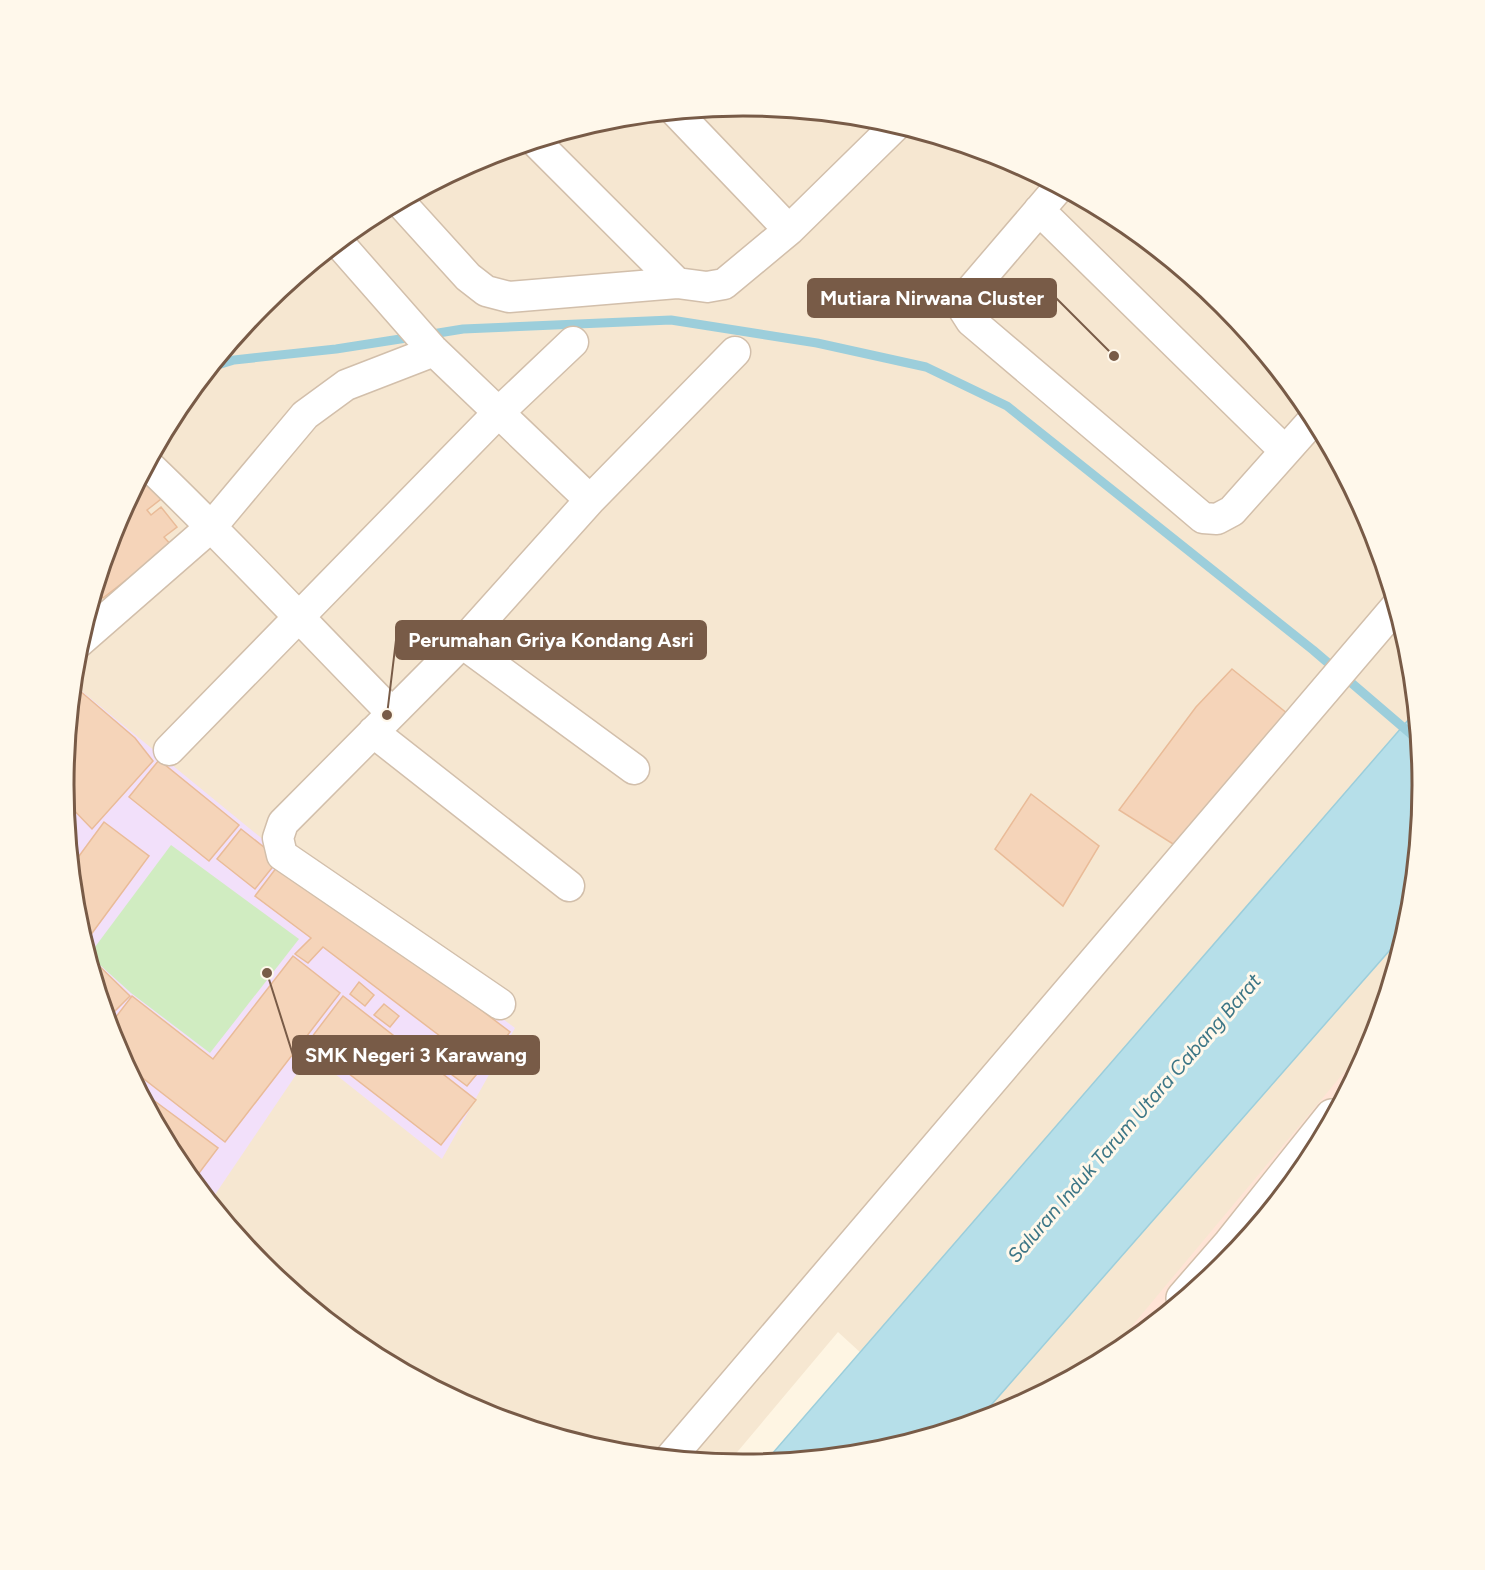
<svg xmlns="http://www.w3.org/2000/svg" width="1485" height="1570" font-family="Figtree,sans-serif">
  <rect width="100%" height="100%" fill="#fef5e3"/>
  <path fill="#f6e7d1" d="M743 106 875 119 1003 157 1120 220 1223 305 1308 408 1370 525 1409 653 1422 785 1409 918 1370 1045 1120 1350 1002 1413 945 1430 838 1332 728 1463 610 1451 482 1413 365 1350 262 1265 177 1162 115 1045 76 917 63 785 76 652 115 525 178 407 262 304 365 220 483 157 610 118Z"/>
  <path fill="#ffe4d6" d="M1372 1039 1307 1163 1223 1266 1120 1350 1106 1357Z"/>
  <path fill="#f2e0fa" d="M73 684 282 855 515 1028 442 1159 310 1054 210 1202 177 1162 115 1045 76 917 63 785Z"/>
  <path fill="#d0ecc1" d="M171 845 299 939 210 1053 131 993 89 955Z"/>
  <path fill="#b6dfe9" stroke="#9ccedb" stroke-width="1.5" d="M1415 712 1422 785 1409 918 1404 934 978 1420 875 1452 765 1462Z"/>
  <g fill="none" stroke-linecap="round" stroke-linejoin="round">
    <path stroke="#9ccedb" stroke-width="9" d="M426 335 463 329 671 320 817 343 926 367 1007 406 1313 650 1418 740
      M211 367 234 360 336 349 413 337"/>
  </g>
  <path fill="#f5d4b9" stroke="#e9bb98" stroke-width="1.5" d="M142 474 161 499 147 510 151 515 161 507 177 527 164 537 171 545 103 598 96 588 115 525Z
    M1232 669 1288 714 1181 849 1119 810 1196 707Z
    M73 685 135 738 153 761 92 829 65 801 64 771 71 764 66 759Z
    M159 760 239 825 209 861 129 797Z
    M1031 794 1099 846 1063 906 995 849Z
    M104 822 149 856 84 944 76 917 71 867Z
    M241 829 279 859 255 889 217 859Z
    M283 859 510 1032 482 1068 323 947 308 963 295 954 311 938 255 896Z
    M293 956 340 993 225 1142 126 1065 115 1045 109 1026 132 996 213 1059Z
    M90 957 130 996 107 1019 88 958Z
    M359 982 374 995 365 1006 350 994Z
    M343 996 476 1100 441 1145 308 1042Z
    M384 1004 399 1016 390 1027 374 1015Z
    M460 1062 476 1075 467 1086 451 1074Z
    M137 1088 218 1148 193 1181 177 1162Z"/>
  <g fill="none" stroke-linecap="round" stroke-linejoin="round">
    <g stroke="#d2bfab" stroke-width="33">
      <path id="minor" d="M676 112 789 230
        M535 141 677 283
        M1059 187 965 297 964 310 971 321 1203 518 1217 519 1232 511 1314 419
        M400 202 468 277 486 291 509 297 677 283 707 287 724 284 789 230 896 125
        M1039 210 1284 450
        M338 242 432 349 590 500
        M147 464C231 544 310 630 392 713
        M79 642 212 526 305 415 346 385 434 351
        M462 643 634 769
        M373 732 569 886
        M169 750 498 413 573 342
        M500 1004 282 855 278 838 283 823 462 643 590 500 735 352
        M671 1457 1395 608"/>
    </g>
    <g stroke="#d2bfab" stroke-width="36">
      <path id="tertiary" d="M1183 1298 1230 1244 1332 1116"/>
    </g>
    <use href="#minor" stroke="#fff" stroke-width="30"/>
    <use href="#tertiary" stroke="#fff" stroke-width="33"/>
  </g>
  <g text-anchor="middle" stroke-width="6" stroke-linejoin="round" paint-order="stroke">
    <g font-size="20" font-style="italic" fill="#3c7686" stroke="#fff8eb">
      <text transform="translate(1134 1118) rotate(-49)" y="7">Saluran Induk Tarum Utara Cabang Barat</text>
    </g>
  </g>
  <path d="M0 0H1485V1570H0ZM74 785a669 669 0 1 1 1338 0a669 669 0 1 1-1338 0Z" fill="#fff8eb" fill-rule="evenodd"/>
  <path fill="none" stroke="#785b47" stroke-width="3" d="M74 785a669 669 0 1 1 1338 0a669 669 0 1 1-1338 0Z"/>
  <path fill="none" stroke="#785b47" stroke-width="2" d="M1114 356L1056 298M387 715L396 640M267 973L293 1055"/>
  <g fill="#785b47" stroke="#fff8eb" stroke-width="2">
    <circle cx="1114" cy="356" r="6"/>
    <circle cx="387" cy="715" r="6"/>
    <circle cx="267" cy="973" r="6"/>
  </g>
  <g fill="#785b47" stroke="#785b47" stroke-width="2">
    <rect x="808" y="279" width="248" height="38" rx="6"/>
    <rect x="396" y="621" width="310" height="38" rx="6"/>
    <rect x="293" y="1036" width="246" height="38" rx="6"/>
  </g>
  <g font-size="20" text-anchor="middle" font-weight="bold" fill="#fff">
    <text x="932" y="305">Mutiara Nirwana Cluster</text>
    <text x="551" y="647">Perumahan Griya Kondang Asri</text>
    <text x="416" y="1062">SMK Negeri 3 Karawang</text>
  </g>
</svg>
